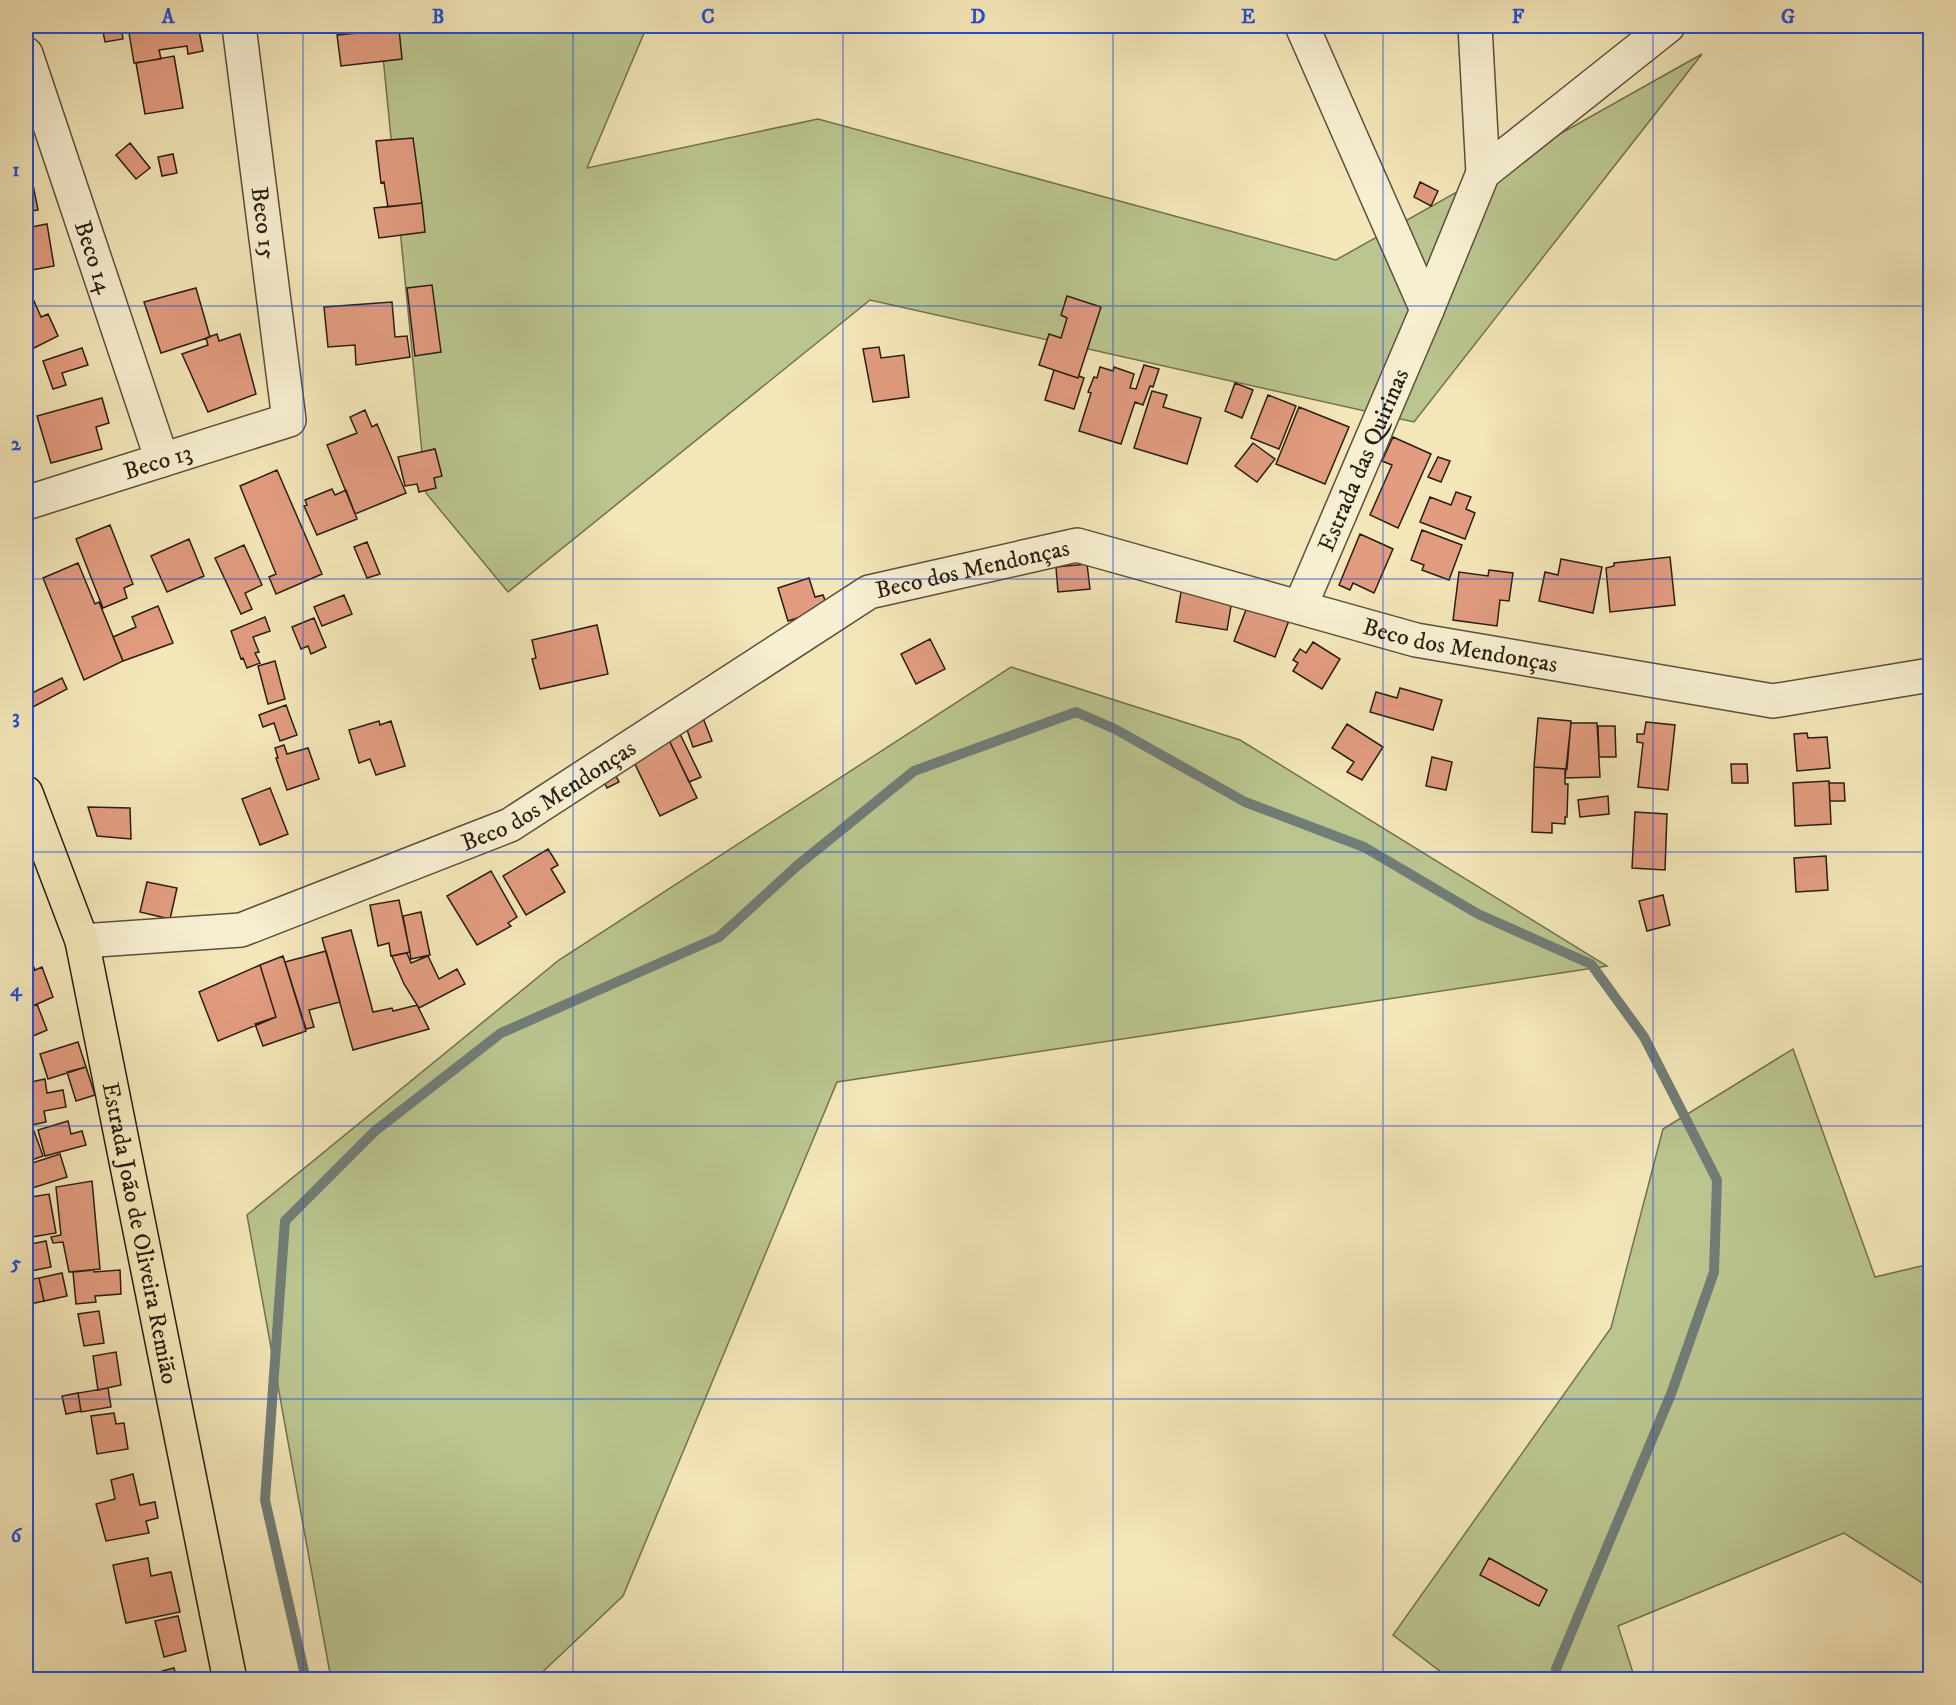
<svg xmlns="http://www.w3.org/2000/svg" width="1956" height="1705" font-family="'IM FELL DW Pica',serif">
  <rect width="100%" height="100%" fill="#f3e6b8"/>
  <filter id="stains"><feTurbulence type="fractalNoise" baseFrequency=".00333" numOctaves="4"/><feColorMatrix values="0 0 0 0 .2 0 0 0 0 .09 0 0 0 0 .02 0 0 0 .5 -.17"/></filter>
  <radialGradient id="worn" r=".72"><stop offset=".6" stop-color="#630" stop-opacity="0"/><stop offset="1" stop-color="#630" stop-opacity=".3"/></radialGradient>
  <path fill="#bbc58f" stroke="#727150" stroke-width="1.5" d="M380 26H647L587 168 818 119 1336 260 1702 54 1414 422 870 300 508 592 426 493Z
    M1011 667 1240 740 1607 966 837 1082 623 1596 535 1679H331L247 1215 559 960Z
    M1793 1049 1875 1277 1930 1264V1588L1844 1533 1618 1626 1635 1679H1450L1393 1635 1611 1328 1663 1129Z"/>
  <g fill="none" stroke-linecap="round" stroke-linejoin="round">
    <path stroke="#717d77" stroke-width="10" d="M306 1680 265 1500 285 1221 375 1131 501 1033 719 937 798 865 914 771 1076 712 1115 729 1245 802 1364 847 1478 914 1591 964 1644 1037 1717 1180 1714 1272 1671 1394 1556 1669 1558 1680"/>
  </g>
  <path fill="#e29c80" stroke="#2a1d12" stroke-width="1.5" d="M81 26H121L123 39 105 42 102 26 81 29Z
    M148 26H198L203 51 188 54 187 46 159 50 161 59 134 63 129 33 149 30Z
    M367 26H385L386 31 399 29 402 59 341 66 337 35 368 32Z
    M174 56 183 108 145 114 136 63Z
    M413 138 422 203 388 207 384 182 381 183 376 141Z
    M130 143 150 168 136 179 116 155Z
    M26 150 38 210 26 212Z
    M173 154 177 173 162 176 158 157Z
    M1420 182 1438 191 1431 206 1414 197Z
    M422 203 425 232 379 238 374 208Z
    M47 224 54 266 26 271V228Z
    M432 285 441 352 415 356 407 288Z
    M196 288 210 337 161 353 144 302Z
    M1067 296 1101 307 1078 378 1039 365 1049 334 1061 338 1067 318 1061 315Z
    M34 301 41 317 48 314 58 336 26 352V305Z
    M392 302 395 337 407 336 410 357 356 365 355 345 328 347 324 307Z
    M217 334 219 341 240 334 256 394 208 412 182 354 208 345 206 338Z
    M879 347 881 358 904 355 909 397 873 402 863 349Z
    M82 348 88 365 62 373 66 385 53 389 43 361Z
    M1144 365 1159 369 1153 387 1150 386 1143 405 1135 402 1121 444 1079 431 1091 393 1088 392 1094 377 1097 378 1100 367 1113 371 1114 367 1134 374 1130 388 1136 389Z
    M1054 370 1078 378 1079 376 1084 378 1074 409 1045 400Z
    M1235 383 1253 390 1242 418 1225 411Z
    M1152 391 1167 395 1163 407 1201 418 1187 464 1134 448Z
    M1268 395 1296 406 1279 449 1251 438Z
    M102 398 109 423 96 427 102 449 51 463 37 416Z
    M1299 407 1349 427 1325 484 1276 464Z
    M365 410 372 427 377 424 406 493 355 514 327 445 357 433 350 417Z
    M1393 437 1431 454 1398 528 1370 515 1392 465 1382 461Z
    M1253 443 1275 459 1257 482 1235 466Z
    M435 449 442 476 434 478 436 488 419 492 417 484 405 486 398 457Z
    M1438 457 1450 461 1441 482 1428 477Z
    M277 470 322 574 276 594 269 577 276 574 240 486Z
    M332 489 335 495 346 490 357 519 317 535 304 506 307 505 305 500Z
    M1456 492 1471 497 1466 509 1475 513 1465 539 1420 522 1430 497 1451 505Z
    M110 525 133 584 124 588 127 598 103 608 76 539Z
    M1422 530 1462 545 1449 580 1422 570 1424 565 1411 560Z
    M1360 534 1393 549 1374 593 1353 583 1350 590 1339 585Z
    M189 539 204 576 167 592 151 556Z
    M367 542 380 574 367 578 354 547Z
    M244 545 262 585 245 593 252 609 241 614 215 558Z
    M1670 557 1675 605 1610 612 1606 568 1614 566V563Z
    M1561 559 1602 567 1593 613 1539 601 1545 572 1558 575Z
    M78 563 95 604 99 602 123 661 84 680 43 578Z
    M1087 564 1090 589 1058 592 1056 567Z
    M1489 570 1513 573 1509 601 1500 600 1497 626 1453 620 1459 572 1488 576Z
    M809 578 815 597 823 595 828 608 788 621 778 588Z
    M1182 586 1233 594 1227 630 1176 622Z
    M344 595 352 614 322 626 314 607Z
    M1249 602 1290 618 1275 657 1234 641Z
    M158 606 173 643 123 661 113 637 136 627 132 617Z
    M265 617 270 631 253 637 259 652 255 653 260 663 247 668 243 658 241 659 231 631Z
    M314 618 326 647 311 654 308 646 301 649 292 627Z
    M597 625 608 674 540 689 532 659 536 658 532 640Z
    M930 639 945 669 916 684 901 654Z
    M1313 642 1340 659 1322 689 1293 671 1298 663 1293 660 1300 649 1306 653Z
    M275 661 285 699 268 704 258 666Z
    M62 678 67 689 33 707 28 695Z
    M1400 688 1442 700 1433 730 1370 712 1376 692 1397 698Z
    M286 705 297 735 280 741 274 723 263 727 259 715Z
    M703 718 712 741 693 747 685 724Z
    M1538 718 1571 721 1567 769 1534 767Z
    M379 721 380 725 391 721 405 766 376 775 370 759 359 763 349 730Z
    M1646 722 1675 725 1668 790 1638 787 1643 743 1637 742V734H1644Z
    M1571 723H1597L1600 777 1565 778Z
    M1347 724 1383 747 1362 780 1347 772 1354 762 1332 748Z
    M1598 726H1615L1616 757H1599Z
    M679 732 701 777 689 782 668 738Z
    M1807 733 1808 738 1827 737 1830 768 1797 771 1794 734Z
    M668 738 697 798 660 816 631 756Z
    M284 745 287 754 308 748 319 779 287 790 276 758H278L275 748Z
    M1432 757 1452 762 1446 790 1426 786Z
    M1731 764H1747L1748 783H1732Z
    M611 766 619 782 607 788 599 771Z
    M1534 767 1565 769V784H1568L1567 817H1565V824L1552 823V833L1532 832Z
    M1829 781 1831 824 1795 826 1793 783Z
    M1829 783H1844L1845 801H1830Z
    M270 788 288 834 260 845 242 799Z
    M1608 796 1609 814 1580 817 1578 800Z
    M88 807 130 808 131 839 97 836Z
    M1635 812 1667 814 1665 870 1632 868Z
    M548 849 558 865 551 869 565 892 526 915 503 876Z
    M1826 856 1828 890 1796 892 1794 858Z
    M491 871 517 917 508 923 511 926 477 945 447 896Z
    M147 882 177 888 170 919 140 912Z
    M1663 895 1670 925 1647 931 1639 901Z
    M399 900 410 952 391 956 389 943 378 946 370 905Z
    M421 912 430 955 411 959 403 916Z
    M351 930 373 1012 392 1008 393 1011 417 1005 429 1029 353 1050 322 938Z
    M26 947 35 970 26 974Z
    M326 951 340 1002 309 1010 314 1027 306 1029 285 962Z
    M407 953 411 963 428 956 439 979 457 969 465 984 419 1008 404 984 392 956Z
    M283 956 306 1031 263 1046 255 1024 276 1017 260 965Z
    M260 965 276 1017 218 1041 199 992Z
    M42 967 53 997 26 1009V974Z
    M37 1004 47 1030 26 1039V1009Z
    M78 1042 86 1067 48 1079 40 1054Z
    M86 1067 95 1095 76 1101 67 1072Z
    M45 1079 47 1093 63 1090 66 1107 44 1111 46 1122 27 1126 26 1083Z
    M68 1121 71 1134 82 1131 86 1145 45 1156 38 1130Z
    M34 1131 43 1156 26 1162V1134Z
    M60 1154 67 1177 26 1190V1165Z
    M92 1181 100 1269 69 1272 63 1242 53 1243 51 1237 61 1235 56 1187Z
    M49 1194 56 1233 26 1238V1198Z
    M46 1241 51 1267 26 1272V1245Z
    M94 1270V1272L120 1270 121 1294 95 1296 96 1302 76 1304 73 1272Z
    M62 1273 67 1296 44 1301 39 1278Z
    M39 1278 44 1301 26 1305V1280Z
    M99 1311 104 1343 84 1346 78 1314Z
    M116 1352 121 1385 98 1390 93 1356Z
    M108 1388 111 1407 81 1412 78 1393Z
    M78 1393 81 1411 66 1414 62 1396Z
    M114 1413 116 1424 124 1423 128 1449 97 1454 91 1416Z
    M133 1474 140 1505 155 1502 158 1518 146 1521 149 1533 106 1541 96 1504 115 1499 111 1480Z
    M148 1558 151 1576 171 1572 180 1612 126 1623 113 1565Z
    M1489 1558 1547 1590 1539 1606 1480 1575Z
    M178 1616 186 1651 164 1657 155 1621Z
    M174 1668 176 1676 182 1675 183 1680H160L164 1679 162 1671Z"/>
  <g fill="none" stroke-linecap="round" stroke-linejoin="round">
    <g stroke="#5c4f3c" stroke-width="36">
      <g id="minor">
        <path d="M1475 26 1483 173"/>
        <path id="s1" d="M26 54 162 460"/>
        <path d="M1427 310 1483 173 1668 26"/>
        <path id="s2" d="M26 503 289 420 239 26"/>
        <path id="s3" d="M1300 607 1427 310 1302 26"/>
        <path id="s4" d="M82 941 241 930 510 825 869 592 1077 545 1416 640 1773 701 1930 675"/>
      </g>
    </g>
    <g stroke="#2a1d12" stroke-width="36">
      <g id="major">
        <path id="s5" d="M26 793 82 941 230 1680"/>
      </g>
    </g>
    <use href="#minor" stroke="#f7efd1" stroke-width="33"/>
    <use href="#major" stroke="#f3e6b8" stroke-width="33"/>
  </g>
  <path fill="none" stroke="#1d4ed8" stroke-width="1.5" stroke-opacity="0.55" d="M303 26V1680M573 26V1680M843 26V1680M1113 26V1680M1383 26V1680M1653 26V1680M26 306H1930M26 579H1930M26 852H1930M26 1126H1930M26 1399H1930"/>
  <g text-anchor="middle" stroke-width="4.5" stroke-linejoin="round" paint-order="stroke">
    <g font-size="24" fill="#2a1d12" stroke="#f7efd1">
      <text transform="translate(264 223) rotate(83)" y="8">Beco 15</text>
      <text dy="8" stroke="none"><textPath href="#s1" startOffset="214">Beco 14</textPath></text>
      <text dy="8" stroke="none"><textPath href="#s3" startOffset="160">Estrada das Quirinas</textPath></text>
      <text dy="8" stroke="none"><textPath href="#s2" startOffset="138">Beco 13</textPath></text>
      <text dy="8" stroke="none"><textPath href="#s4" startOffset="982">Beco dos Mendonças</textPath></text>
      <text dy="8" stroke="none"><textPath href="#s4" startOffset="1486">Beco dos Mendonças</textPath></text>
      <text dy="8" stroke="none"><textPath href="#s4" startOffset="496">Beco dos Mendonças</textPath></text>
      <text dy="8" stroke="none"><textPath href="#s5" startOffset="456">Estrada João de Oliveira Remião</textPath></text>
    </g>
  </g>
  <rect width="1956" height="1705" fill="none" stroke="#f3e6b8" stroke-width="66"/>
  <rect x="33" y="33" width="1890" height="1639" fill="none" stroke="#1d4ed8" stroke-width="2"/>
  <g font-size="20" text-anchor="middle" font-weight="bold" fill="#1d4ed8">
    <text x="168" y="23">A</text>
    <text x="438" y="23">B</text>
    <text x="708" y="23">C</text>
    <text x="978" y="23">D</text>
    <text x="1248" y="23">E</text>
    <text x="1518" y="23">F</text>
    <text x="1788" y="23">G</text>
    <text x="16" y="176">1</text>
    <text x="16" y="450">2</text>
    <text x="16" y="723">3</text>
    <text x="16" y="996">4</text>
    <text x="16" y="1269">5</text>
    <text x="16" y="1542">6</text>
  </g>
  <rect width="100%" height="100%" filter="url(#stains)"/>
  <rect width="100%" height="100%" fill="url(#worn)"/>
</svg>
